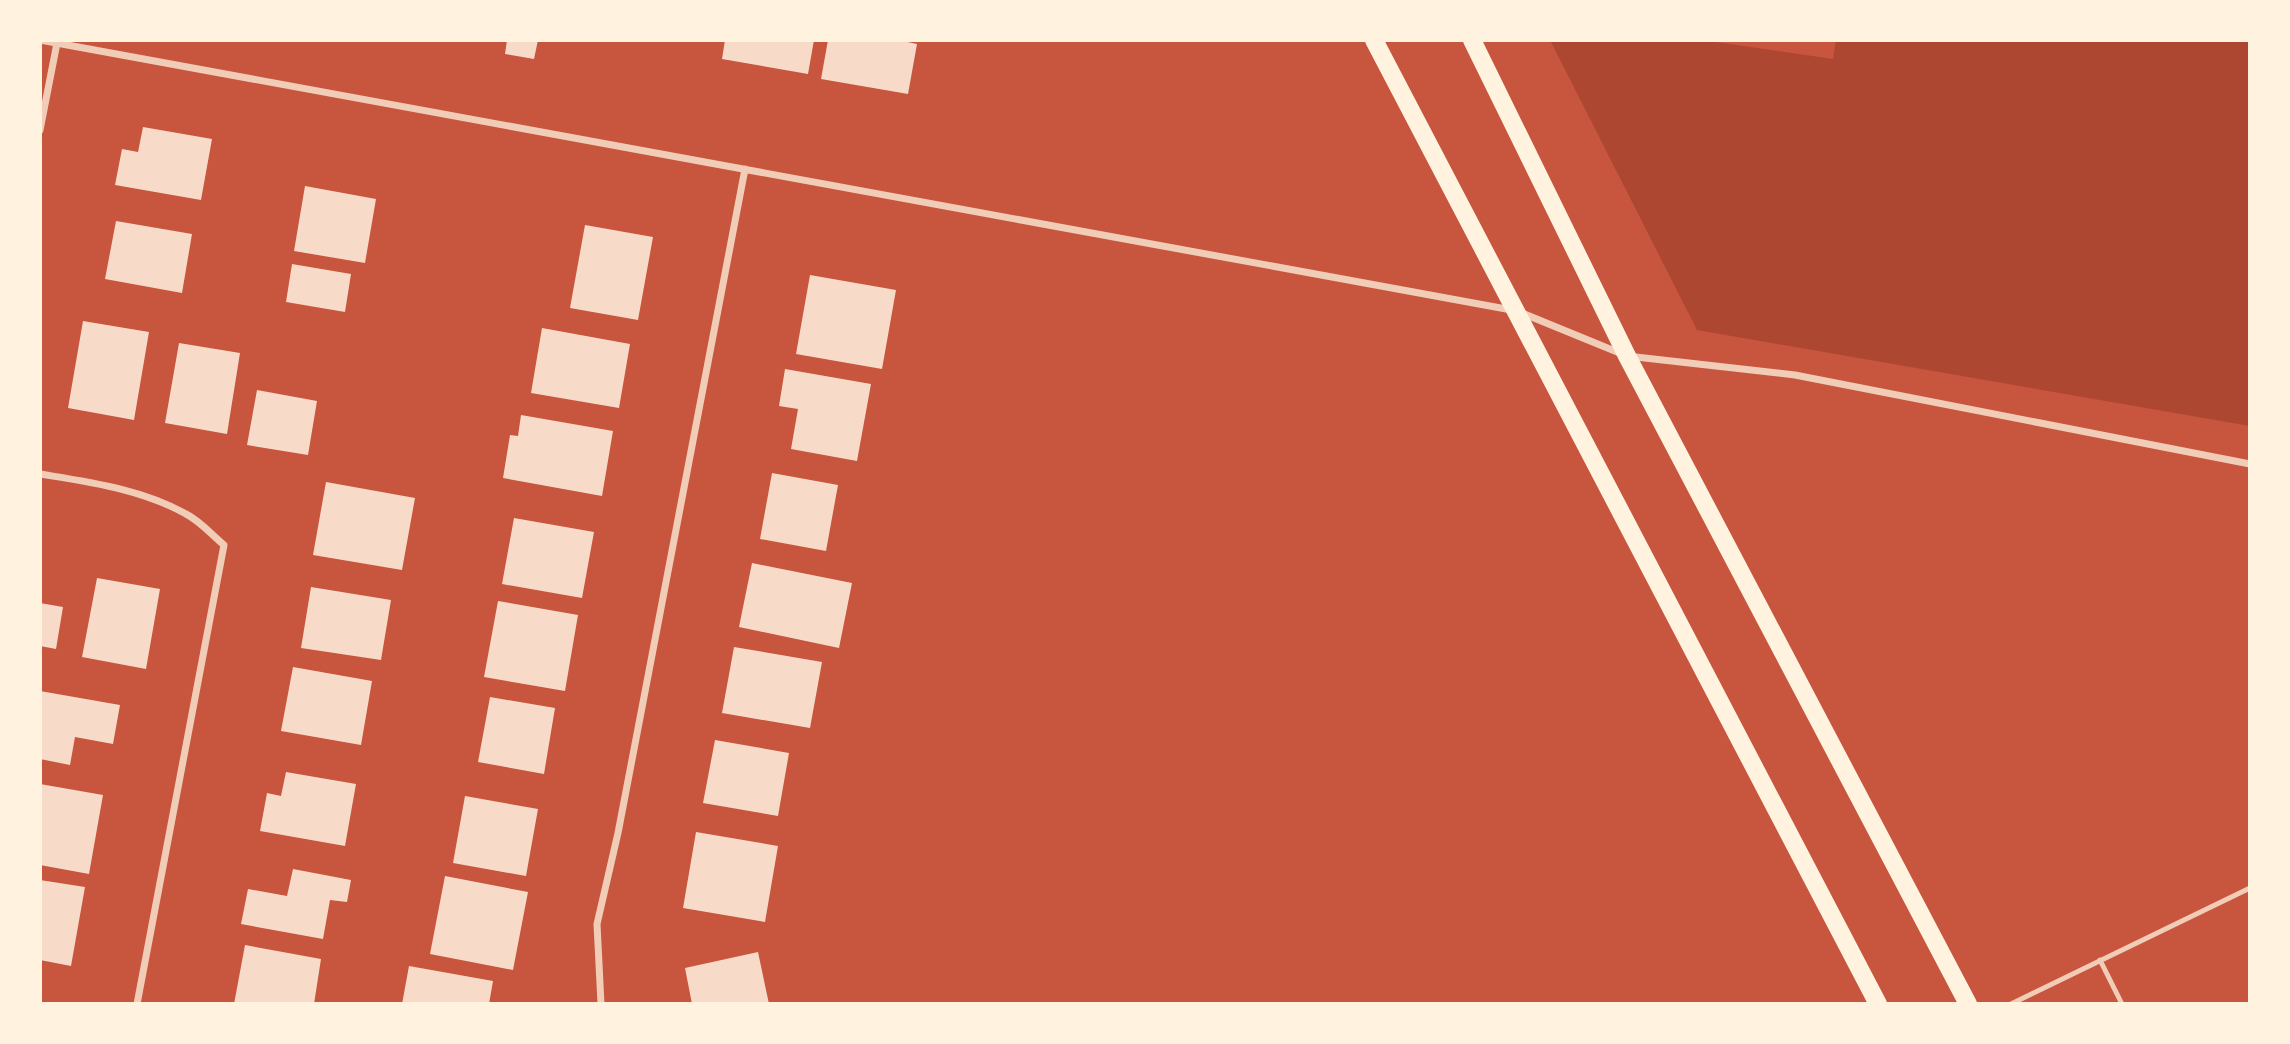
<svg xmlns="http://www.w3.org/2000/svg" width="2290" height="1044" font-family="Quicksand,sans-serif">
  <rect width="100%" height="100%" fill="#c8553d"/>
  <path fill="#ae4732" d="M1550 40H1702L1833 59 1836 40H2250V426L1697 330Z"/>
  <path fill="#f7dbc8" d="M507 40H538L534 59 505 54Z
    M725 40H814L808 74 722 59Z
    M828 40H898L917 44 908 94 821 79Z
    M143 127 212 139 201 200 115 185 122 149 138 152Z
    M305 186 376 199 365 263 294 251Z
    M116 221 192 234 182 293 105 279Z
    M585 225 653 237 638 320 570 308Z
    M292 264 351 274 345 312 286 302Z
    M810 275 896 290 882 369 796 354Z
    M83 321 149 332 134 420 68 408Z
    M542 328 630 344 619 408 531 393Z
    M179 343 240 353 227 434 165 423Z
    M785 369 871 384 857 461 791 449 798 409 779 406Z
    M257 390 317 401 308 455 247 445Z
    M521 415 613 431 602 496 503 478 510 435 518 436Z
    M772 473 838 485 826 551 760 539Z
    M326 482 415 498 402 570 313 555Z
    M514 518 594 532 582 598 502 584Z
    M752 563 852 583 839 648 739 627Z
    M97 578 160 589 146 669 82 657Z
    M311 587 391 600 381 660 301 648Z
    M498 601 578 615 565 691 484 677Z
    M40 603 63 607 56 649 40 646Z
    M734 647 822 662 810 728 722 713Z
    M293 667 372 681 361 745 281 731Z
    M40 691 120 705 113 744 75 737 70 765 40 759Z
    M490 697 555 708 544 774 478 762Z
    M715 740 789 753 778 816 703 803Z
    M286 772 356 784 345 846 260 831 267 793 281 796Z
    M40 784 103 795 89 874 40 865Z
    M465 796 538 809 526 876 453 863Z
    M696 832 778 846 765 922 683 908Z
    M293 869 351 880 347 902 330 900 323 939 241 924 248 889 287 896Z
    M445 876 528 892 513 970 430 954Z
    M40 880 85 887 71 966 40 960Z
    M245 945 321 959 314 1004H234Z
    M758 952 769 1004H692L685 968Z
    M409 966 493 981 489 1004H402Z"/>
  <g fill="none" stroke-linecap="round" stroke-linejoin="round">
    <path stroke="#f1ccb7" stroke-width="5" d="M2100 960 2122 1004
      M2011 1004 2250 888"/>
    <path stroke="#f1ccb7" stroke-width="7" d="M40 40 1517 311 1627 356 1795 375 2250 464
      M40 130 57 43
      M40 474C89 482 142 489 186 514 200 521 212 535 224 545L137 1004
      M601 1004 597 924 618 833 745 169"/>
    <path stroke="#fff3e0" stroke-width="18" d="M1374 40 1878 1004
      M1472 40 1627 356 1968 1004"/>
  </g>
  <rect width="2290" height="1044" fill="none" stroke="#fff3e0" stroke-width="84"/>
</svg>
